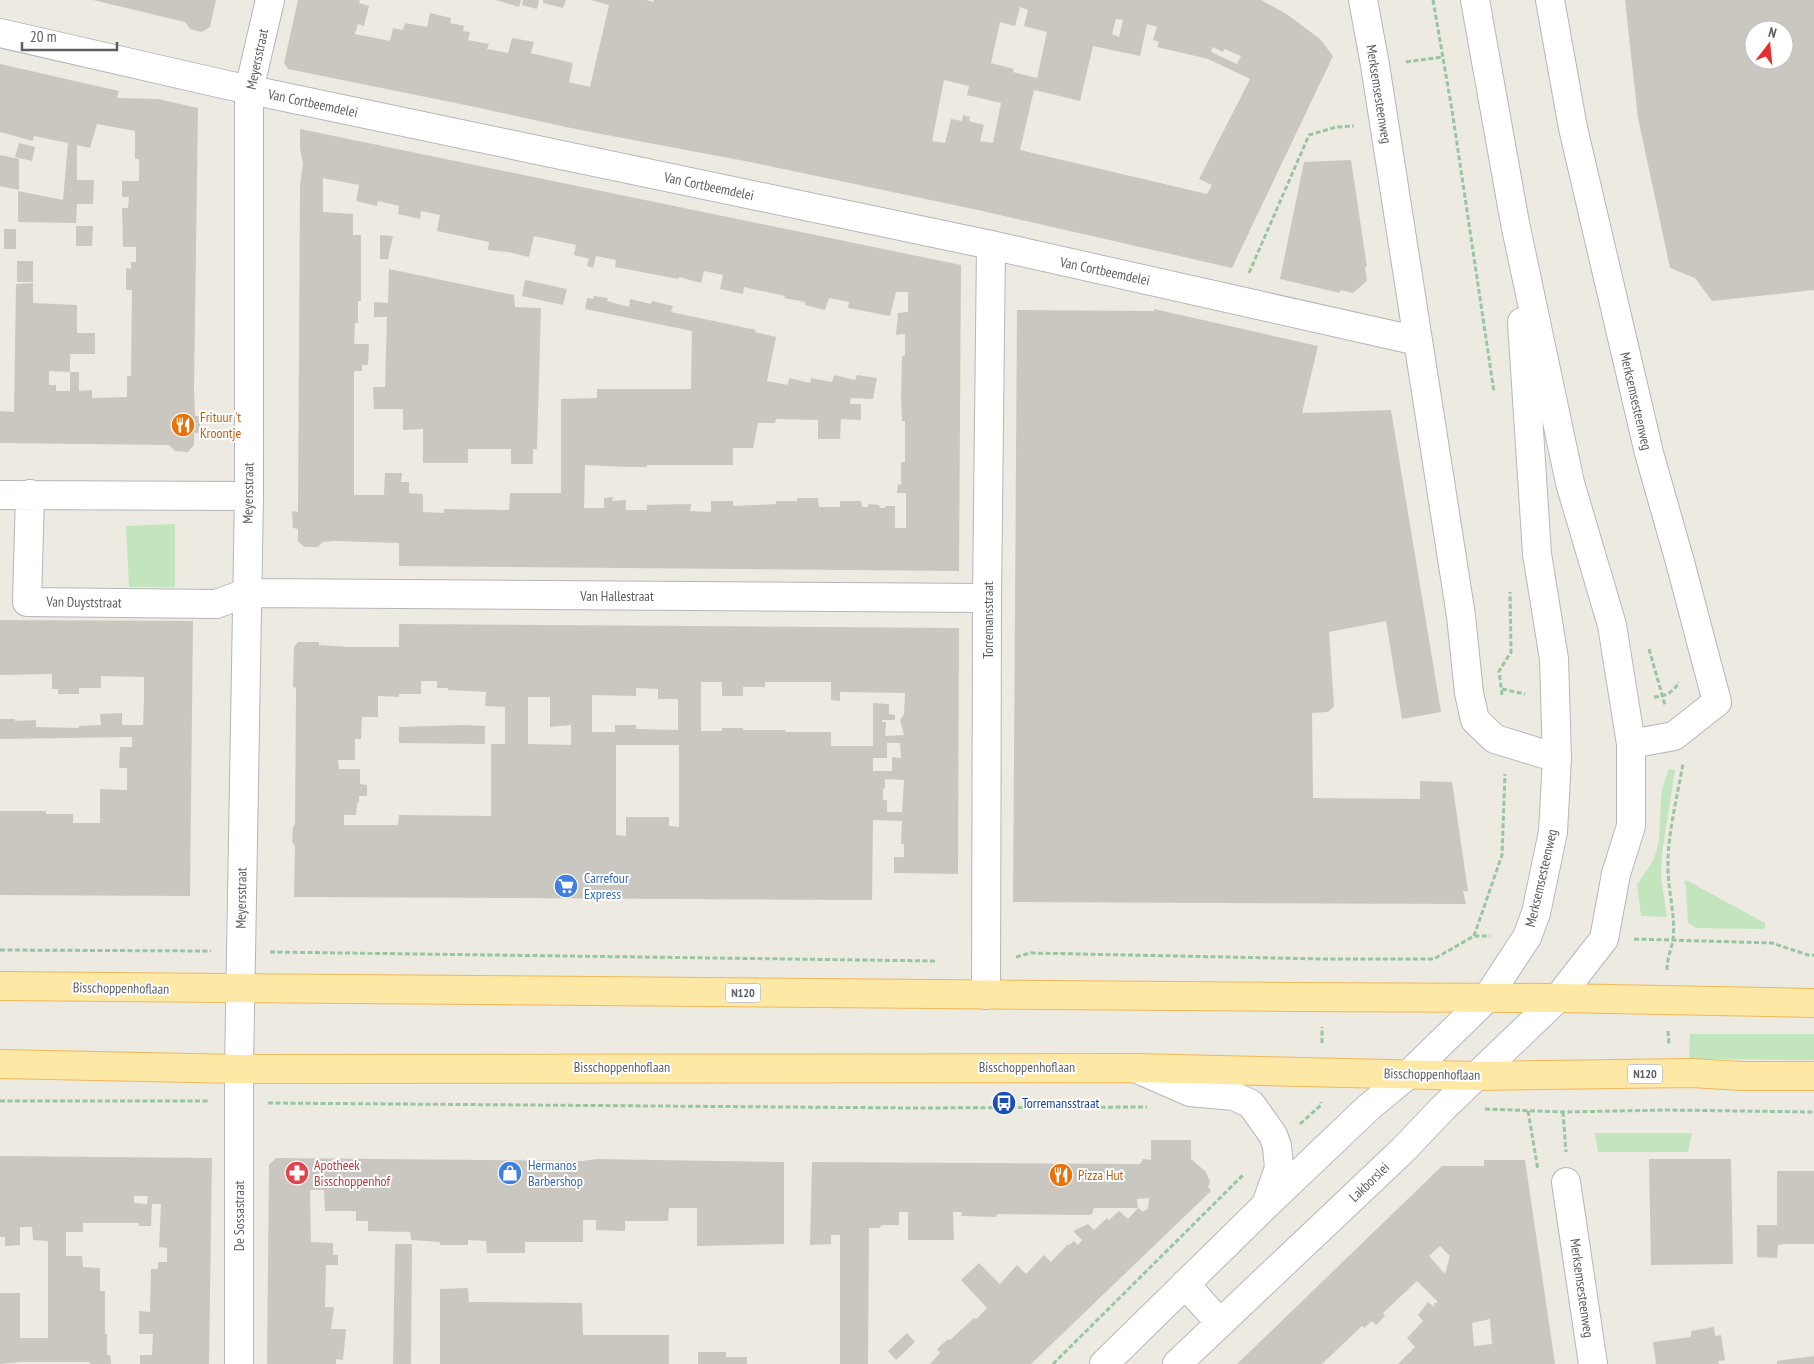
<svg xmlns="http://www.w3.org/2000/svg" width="1814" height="1364" font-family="'PT Sans Narrow',sans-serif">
  <rect width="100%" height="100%" fill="#edeae2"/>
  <path fill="#c2e5be" d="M175 524V587H129L126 526Z
    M1669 769 1675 770 1662 853 1661 877 1667 917 1641 916 1637 885C1642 876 1650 867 1654 858 1662 839 1659 819 1661 799 1662 788 1665 779 1669 769Z
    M1686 880 1765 923V929L1696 928 1688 923 1686 887 1684 882Z
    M1690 1034H1814V1060L1689 1059Z
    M1595 1133H1692L1688 1152H1598Z"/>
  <path fill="#cac7c1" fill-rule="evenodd" d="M93 0H216L210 27 202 32 190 29 185 22Z
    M298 0H360L359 3 369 6 364 26 358 24 355 34 390 41 393 28 403 30 405 23 427 27 430 13 451 18 450 23 464 26 463 31 470 32 468 40 489 44 487 49 508 53 512 38 534 42 531 53 573 63 569 82 590 87 609 5 591 0H646L654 2V0H1261L1288 15 1320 39 1333 56 1232 268 978 210 750 162 580 130 475 107 288 69 284 63ZM1020 7 1028 10 1024 26 1047 32 1037 78 1013 72 1014 69 991 63 1000 22 1015 26ZM1116 19 1123 20 1119 37 1112 34ZM1147 24 1157 27 1153 40 1159 42 1157 47 1208 59 1250 79 1199 179 1212 185 1207 194 1020 150 1034 90 1080 101 1093 46 1140 56ZM1213 47 1223 52 1224 49 1241 56 1237 64 1211 52ZM944 80 969 86 967 95 1001 103 993 143 980 141 984 125 969 121 970 117 963 115 962 121 951 119 945 143 932 141Z
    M496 0H521L519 7Z
    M523 0H539L537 9 522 5Z
    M543 0H566L563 8 543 3Z
    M1625 0H1814V290L1712 301 1695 278 1670 268 1638 118ZM1754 30H1784V60H1754Z
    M0 64 119 91 117 98 158 99 198 108 194 390 195 416H200V433H194V445L188 452 175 451 169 445 0 443V411L14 412 16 284 33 283V303L77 305V333H95V354H70V372L49 371V385H56V391H70V372H79V391L92 390V398L127 397V376H131L132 290H126V268L131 269V262H136V247H123L122 208H128L129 197H122V181H139V159H135V131L97 124 90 148 77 145V180H94L93 204H77L76 223 18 222V191L63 200 68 143 34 136 33 141 0 132Z
    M300 129 961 265 959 571 399 566V543L334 541 323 542 318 547H304L298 541V529L293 528 292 511 298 512 300 186 303 163 300 149ZM323 178 359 185 356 201 377 206 378 201 399 206 398 214 420 219 421 211 440 215 437 231 489 242 488 250 508 252 529 257 534 236 576 245 574 255 589 259 587 266 593 268 596 256 616 260 615 267 678 279 679 277 701 283 704 271 723 275 720 289 743 294 744 287 785 296 784 298 805 302V305L825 310 829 298 849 302 848 308 890 316 896 292H908V312L898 313 896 335 905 334V355L902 356 901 399 902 421H905V462H901V485L898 484 897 493H906V528H895V506H885V508H880L879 505 868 504V507H862L861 501H840V507H819L818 498H797V501H776V504L756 505 733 506V501H711V512L690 511 691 504 647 505V510H626V500L612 501 613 497 604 498V508H584L585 465 626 467H647V465H733V448H753L758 423H775L776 419 818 420V439H840L841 419 861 420V404H850L851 398 873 399 877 378 857 375 855 380 834 375 832 382 811 378 810 383 789 378 788 385 767 381 776 337 755 332 756 330 671 312 673 306 652 301 651 304 630 299 629 307 607 301 608 298 594 296 593 299 587 298 585 309 692 331 691 389H597V398L561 399V493H510L509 510 444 509V513L423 512V494L409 493V482H401L402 473H385L384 495H354V371H362V365H368L369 344H354L355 323H358V301H361V235H353V214L323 212Z
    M19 143 35 147 32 161 15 157Z
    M0 155 19 159V190L0 186Z
    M1351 160 1367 267H1365L1367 281 1353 293 1340 290V293L1280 279 1304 162Z
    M76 226H93L92 246H76Z
    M4 229H16V249H4Z
    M380 235 393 236 388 259H380Z
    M17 261H33V282H17Z
    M389 269 514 295 515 307 541 308 537 449H533V464H511V449H468V463H423V429L403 430V409H374L373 387H385L387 317H374V302L388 303Z
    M525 280 567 289 563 305 522 296Z
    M1154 309 1318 346 1302 413 1391 410 1441 712 1402 719 1386 621 1329 632 1334 706 1328 712 1312 713 1313 798 1420 799V781L1452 782 1468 891H1463L1466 904 1013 902 1017 310 1154 311Z
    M0 620 193 621 190 896 0 895V811H46V814H73V823H100V789L127 790V768H119L120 747H132V737L0 739V719H15V721L36 720V727L79 728V726L101 725 100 714 122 713V725H143L144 699V677L101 676V688H79V694H58V689H52V674L0 675Z
    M399 624 959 628 958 874 894 873V857H904V844H901L902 821 873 820 872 900 294 897 295 846 292 842 293 827 295 824 296 688 293 687 294 647 298 642H319V645L350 647H399ZM421 681H437V688H448V690L486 692 485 706 505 707V744H491V816L399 815 398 825H344V815H356L357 803H359V796H367V785L360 784V769H339L338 760H355V739H361L362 717H378V696L399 697V694H421ZM701 682H722V696H743V687H765V682H831V700L840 701V692L905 693 904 714 900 720 904 735 885 736 886 722H882V720H895V715L889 714V704L873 703V746H831V732H785V730H743V728H722V731H701ZM636 688 658 689V699H678V730L636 729V725H615V732H592V695L636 696ZM528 697H550V727L571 725V745L528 744ZM887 743H900L901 758 892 757V771H873V758H887ZM616 745H679V827L669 826V817H626V836L616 835ZM885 779 904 780 902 812H887V800H883V788L885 789Z
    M463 725 485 726V744L399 743V727Z
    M1151 1140H1191V1159L1206 1172 1210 1182 1208 1187 1211 1191 1031 1364H930L940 1353 937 1349 948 1339 950 1340 974 1318 976 1319 987 1308 961 1280 979 1263 1000 1284 1017 1265 1026 1274 1044 1255 1051 1262 1068 1244 1069 1245 1074 1241 1078 1245 1082 1240 1073 1231 1088 1224 1094 1230 1107 1218 1109 1220 1119 1211 1128 1219 1138 1208 1143 1212 1148 1208 1149 1198 1137 1199 1138 1208H1094L1092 1214 1089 1215 997 1214 996 1217 961 1216 962 1212H953L954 1240H908V1212H899V1225H882L879 1228H869L868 1364H840V1235H831V1244L810 1245 812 1162 1137 1164H1140L1143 1159 1151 1160Z
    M0 1156 212 1158 209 1364H140V1355H152L153 1334H139V1311L150 1312 151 1269H158V1262H167V1248L159 1247 161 1204H152L151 1226H139V1223H83V1232H66V1256H82L83 1267 100 1268V1291H105V1334H107V1355H110L111 1364H90V1362H20L0 1364V1293H20V1338H48V1241L33 1240 32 1227H20V1245L5 1246V1237H0ZM134 1196H148L147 1204 134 1203Z
    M276 1158 583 1161 596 1159 784 1162V1244L697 1246V1208H669L668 1221H625V1231L596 1230V1220H583V1242H525V1253H487L486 1241 468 1240V1245H440V1242L411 1240 410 1232 368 1231V1221H356V1211H325L324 1190H310L311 1242 333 1243V1255H338V1265H326L325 1307H334L331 1329H346L343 1360 336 1359V1364H267L269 1165Z
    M1649 1159H1731L1733 1264 1651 1265Z
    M1484 1160H1525L1555 1364H1398L1415 1347 1407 1338 1423 1321 1418 1315 1428 1302 1434 1307V1303H1437V1301L1417 1281 1383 1313 1385 1316 1376 1325 1372 1321 1364 1328 1362 1326 1322 1364H1237L1442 1166H1484ZM1440 1246 1450 1256 1445 1274 1429 1256ZM1490 1319 1492 1344 1474 1346 1472 1323Z
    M1777 1171H1814V1244H1781L1782 1245H1778L1777 1258 1757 1257V1225H1777Z
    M395 1244H412L411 1364H393Z
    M468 1288 469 1302 582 1303 583 1335H669V1364H440V1289Z
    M1714 1327 1715 1336 1721 1335 1725 1360 1718 1361 1719 1364H1656L1653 1342 1691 1337V1331Z
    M907 1333 915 1342 896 1360 888 1351Z
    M698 1352H726V1357H747V1364H698Z
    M1814 1356V1364H1777V1361Z"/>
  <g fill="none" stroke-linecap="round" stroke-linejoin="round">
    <g stroke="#b3b6ba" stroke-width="30">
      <path id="street" d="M1363 0 1375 65 1461 616 1469 693 1475 720 1495 739 1557 758
        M1550 0 1573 128 1649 453 1680 562 1717 702 1674 736 1631 744
        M0 33 227 85 991 245 1418 341
        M30 494 27 602 216 604 246 593 987 598
        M0 495 249 496
        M986 995 987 598 991 245
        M1566 1182 1593 1364
        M239 1364V1069L249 496V90L270 0"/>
    </g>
    <g stroke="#b4b8bd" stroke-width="30">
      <path id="secondary" d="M1135 1068 1190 1092 1234 1096 1251 1104 1273 1135 1277 1146 1279 1168 1267 1202
        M1185 1284 1220 1323
        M1104 1364 1265 1206 1369 1107 1409 1074 1487 998 1527 937 1536 913 1553 832 1557 758 1554 659 1537 554 1522 322
        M1177 1364 1403 1150 1443 1108 1558 998 1604 939 1616 874 1631 826V744L1612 625 1570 483 1515 223 1475 0"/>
    </g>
    <g stroke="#f0b859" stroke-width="30">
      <path id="primary" d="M0 986 1288 997 1558 998 1814 1003
        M0 1064 239 1069 1135 1068 1476 1076 1691 1073 1742 1076H1814"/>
    </g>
    <path stroke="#98c6a1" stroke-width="3" stroke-dasharray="5 2.5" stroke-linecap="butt" d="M1433 0 1452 110 1494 392
      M1406 62 1443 57
      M1249 273 1309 135 1336 127 1354 126
      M1649 649 1665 705
      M1502 689 1525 694
      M1502 695 1499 671 1511 652 1510 592
      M1654 697C1664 697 1674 692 1679 682
      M1474 936 1502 855 1505 774
      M1634 939 1772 943 1808 955H1814
      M0 950 211 951
      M270 952 936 961
      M1016 957 1031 953 1323 959H1434L1474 936H1490
      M1667 970C1667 959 1671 950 1673 940 1676 914 1667 888 1668 863 1668 832 1678 794 1683 763
      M1668 1031 1669 1045
      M1322 1043V1027
      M0 1101H209
      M268 1103 914 1108 1147 1107
      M1485 1109 1563 1112 1668 1110 1814 1112
      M1528 1111 1538 1170
      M1563 1112 1566 1152
      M1300 1124 1321 1105V1102
      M1053 1364 1244 1174"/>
    <use href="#street" stroke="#fff" stroke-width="28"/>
    <use href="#secondary" stroke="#fff" stroke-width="28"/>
    <use href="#primary" stroke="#fee8a6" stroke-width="28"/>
  </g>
  <defs>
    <g id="restaurant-disc" transform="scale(1.25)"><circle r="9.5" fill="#e8710a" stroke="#fff"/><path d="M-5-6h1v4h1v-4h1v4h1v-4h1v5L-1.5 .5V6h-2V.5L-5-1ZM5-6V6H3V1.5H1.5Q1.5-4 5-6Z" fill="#fff"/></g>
    <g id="supermarket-disc" transform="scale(1.25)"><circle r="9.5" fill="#3f7fe0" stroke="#fff"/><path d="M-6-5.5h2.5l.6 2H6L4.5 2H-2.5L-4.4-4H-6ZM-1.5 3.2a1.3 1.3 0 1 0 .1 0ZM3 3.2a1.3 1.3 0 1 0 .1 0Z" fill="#fff"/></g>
    <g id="bus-disc" transform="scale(1.25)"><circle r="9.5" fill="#1a4fb4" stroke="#fff"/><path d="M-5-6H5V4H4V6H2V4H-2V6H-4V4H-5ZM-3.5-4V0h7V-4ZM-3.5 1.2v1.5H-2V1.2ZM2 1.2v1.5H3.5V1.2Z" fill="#fff"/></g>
    <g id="pharmacy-disc" transform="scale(1.25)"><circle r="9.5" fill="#e0444e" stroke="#fff"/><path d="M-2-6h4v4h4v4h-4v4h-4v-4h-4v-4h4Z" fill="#fff"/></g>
    <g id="shop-disc" transform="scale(1.25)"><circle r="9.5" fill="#3f7fe0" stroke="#fff"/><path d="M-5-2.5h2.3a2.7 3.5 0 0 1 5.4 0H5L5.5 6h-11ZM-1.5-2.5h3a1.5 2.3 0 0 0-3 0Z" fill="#fff"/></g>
  </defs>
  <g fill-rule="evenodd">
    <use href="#restaurant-disc" x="183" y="425"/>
    <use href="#supermarket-disc" x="566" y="886"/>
    <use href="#bus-disc" x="1004" y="1103"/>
    <use href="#pharmacy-disc" x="297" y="1173"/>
    <use href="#shop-disc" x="510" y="1173"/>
    <use href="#restaurant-disc" x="1061" y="1175"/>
  </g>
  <g text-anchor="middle" stroke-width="4" stroke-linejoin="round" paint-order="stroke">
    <g fill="#fff" stroke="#8c8f92" stroke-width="1">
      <rect x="725.5" y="983.5" width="35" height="19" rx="4"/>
      <rect x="1627.5" y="1064.5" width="35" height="19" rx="4"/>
    </g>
    <g font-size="12" font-weight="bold" fill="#5a5f63">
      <text x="743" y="997">N120</text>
      <text x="1645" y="1078">N120</text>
    </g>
    <g font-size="14" fill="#5a5f63" stroke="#fff">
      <text transform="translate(257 59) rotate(-78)" y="5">Meyersstraat</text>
      <text transform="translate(1379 94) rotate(81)" y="5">Merksemsesteenweg</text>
      <text transform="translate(313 103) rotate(12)" y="5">Van Cortbeemdelei</text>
      <text transform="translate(709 186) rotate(12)" y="5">Van Cortbeemdelei</text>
      <text transform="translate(1105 271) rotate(12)" y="5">Van Cortbeemdelei</text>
      <text transform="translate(1636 401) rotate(77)" y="5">Merksemsesteenweg</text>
      <text transform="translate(248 493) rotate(-89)" y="5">Meyersstraat</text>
      <text x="617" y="601">Van Hallestraat</text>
      <text transform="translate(84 602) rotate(1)" y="5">Van Duyststraat</text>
      <text transform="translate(988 620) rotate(-90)" y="5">Torremansstraat</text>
      <text transform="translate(1541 878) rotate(-77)" y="5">Merksemsesteenweg</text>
      <text transform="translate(241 898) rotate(-89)" y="5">Meyersstraat</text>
      <text transform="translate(121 988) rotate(1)" y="5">Bisschoppenhoflaan</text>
      <text x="622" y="1072">Bisschoppenhoflaan</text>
      <text x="1027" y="1072">Bisschoppenhoflaan</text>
      <text transform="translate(1432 1074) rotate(1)" y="5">Bisschoppenhoflaan</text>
      <text transform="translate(1369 1182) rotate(-44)" y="5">Lakborslei</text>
      <text transform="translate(239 1216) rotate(-90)" y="5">De Sossastraat</text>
      <text transform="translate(1582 1288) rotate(82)" y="5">Merksemsesteenweg</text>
    </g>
    <g font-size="14" fill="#c56008" stroke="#fff" text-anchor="start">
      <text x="200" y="422">Frituur 't<tspan x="200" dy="16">Kroontje</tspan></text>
      <text x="1078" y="1180">Pizza Hut</text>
    </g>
    <g font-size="14" fill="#366cbe" stroke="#fff" text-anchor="start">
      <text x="584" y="883">Carrefour<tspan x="584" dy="16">Express</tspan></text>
      <text x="528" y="1170">Hermanos<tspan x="528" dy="16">Barbershop</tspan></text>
    </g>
    <g font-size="14" fill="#164399" stroke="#fff" text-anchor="start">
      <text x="1022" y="1108">Torremansstraat</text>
    </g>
    <g font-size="14" fill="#be3a42" stroke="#fff" text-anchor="start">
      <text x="314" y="1170">Apotheek<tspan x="314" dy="16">Bisschoppenhof</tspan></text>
    </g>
  </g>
  <g transform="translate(1769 45) rotate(16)"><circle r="24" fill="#ffffff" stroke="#bdbfc1"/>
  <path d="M0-4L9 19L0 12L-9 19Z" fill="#e72e30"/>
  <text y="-8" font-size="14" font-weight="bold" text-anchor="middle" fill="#5a5f63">N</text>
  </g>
  <path d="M22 42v8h95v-8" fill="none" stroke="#5a5f63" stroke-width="2.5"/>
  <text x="30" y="42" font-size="15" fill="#5a5f63" stroke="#ffffff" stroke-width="4" paint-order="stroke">20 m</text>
</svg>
